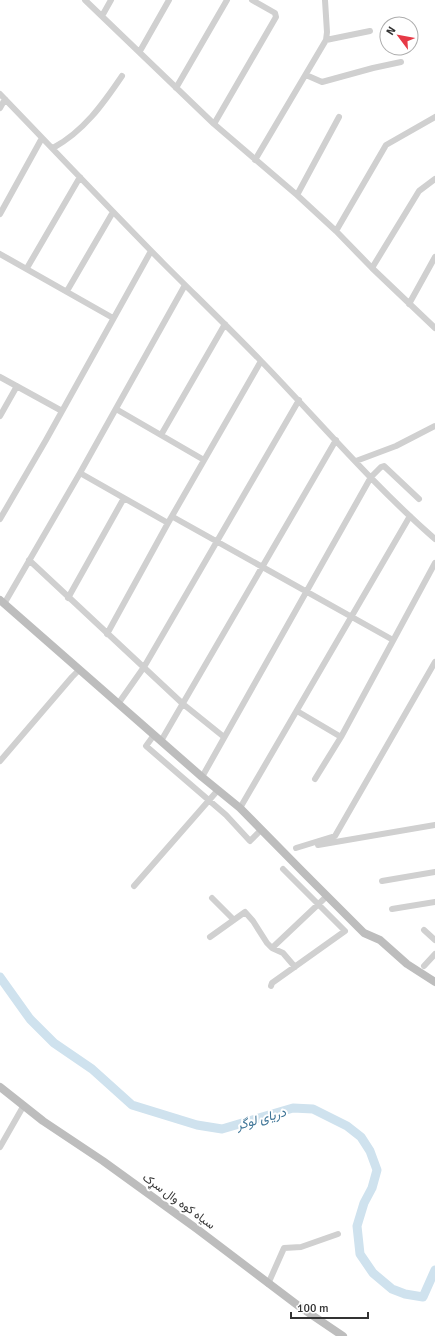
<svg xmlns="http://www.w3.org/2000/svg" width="435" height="1336" font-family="Signika,Vazirmatn,sans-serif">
  <rect width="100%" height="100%" fill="#fff"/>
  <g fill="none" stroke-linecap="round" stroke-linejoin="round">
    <path stroke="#cfe2ee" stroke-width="9" d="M0 977 30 1019 54 1043 92 1069 132 1105 197 1125 222 1129 293 1108 313 1109 347 1126 361 1137 370 1151 377 1170 372 1188 364 1203 357 1226 360 1254 373 1273 392 1289 405 1294 423 1297 435 1270"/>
    <path stroke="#d0d0d0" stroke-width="6" d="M85 0 214 124 297 195 336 231 372 268 435 328
      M102 16 111 0
      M326 40 370 31
      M140 51 169 0
      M306 75 322 82 373 68 401 62
      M176 88 227 0
      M0 94C54 150 108 207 163 263 196 296 230 329 262 362 319 421 373 485 435 539
      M0 108 5 99
      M214 124 276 17 275 13 252 0
      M53 148C84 131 103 104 122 76
      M255 160 326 40 327 32 325 0
      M297 195 339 117
      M0 214 42 138
      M336 231 386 145 435 117
      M0 254 113 318
      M27 268 80 177
      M372 268 419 191 435 179
      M67 291 113 212
      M409 304 435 257
      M0 377 62 411
      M116 409 204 460
      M0 416 17 386
      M161 435 225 324
      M356 461 396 446 435 426
      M80 473 168 523
      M173 517 393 640
      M0 519 46 440 151 251
      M29 560 183 704 224 737
      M68 598 124 498
      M4 604 80 473 185 285
      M107 634 168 523 261 361
      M118 704 144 667 299 400
      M297 711 341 737
      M154 735 146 746 226 815 250 841 261 830
      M161 741 336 440
      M0 761 72 677 79 670
      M202 777 371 477 381 467 384 466 419 499
      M315 779 341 737 435 563
      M240 808 410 516
      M318 845 435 825
      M296 848 335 836 435 662
      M382 881 435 872
      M134 886 218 790
      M212 898 234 920
      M392 909 435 902
      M424 930 435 940
      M210 937 245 912 253 921 267 943 272 948 283 953 295 967
      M272 948 327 896
      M424 966 435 954
      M271 986 272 983 345 931 283 869
      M0 1147 24 1105
      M268 1284 284 1248 301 1247 338 1234"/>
    <path stroke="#bdbdbd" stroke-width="8" d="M0 600 202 777 240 808 303 872 364 933 380 940 407 964 435 982
      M0 1087 43 1121 103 1161 197 1229 300 1307 343 1336"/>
  </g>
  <g text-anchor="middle" stroke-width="4" stroke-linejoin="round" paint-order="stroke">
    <g font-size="12" fill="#333" stroke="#fff">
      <text transform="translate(179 1201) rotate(36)" y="4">سیاه کوه وال سړک</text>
    </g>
    <g font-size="13" font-style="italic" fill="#3f7597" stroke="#fff">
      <text transform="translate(261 1118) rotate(-16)" y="5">دریای لوگر</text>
    </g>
  </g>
  <g transform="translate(399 36) rotate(302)"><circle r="19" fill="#ffffff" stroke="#adadad"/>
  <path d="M0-3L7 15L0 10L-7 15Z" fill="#e63946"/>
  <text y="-6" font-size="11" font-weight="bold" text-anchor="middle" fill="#333333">N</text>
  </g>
  <path d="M291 1312v6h77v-6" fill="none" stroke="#333333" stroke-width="2"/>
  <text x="297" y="1312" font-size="12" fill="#333333" stroke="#ffffff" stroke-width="3" paint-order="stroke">100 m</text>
</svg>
